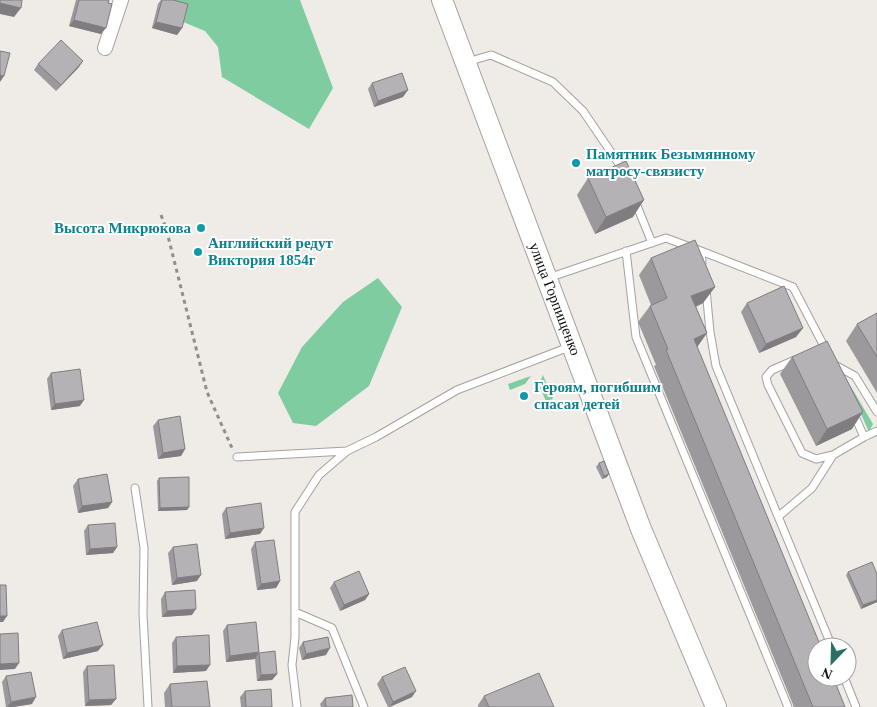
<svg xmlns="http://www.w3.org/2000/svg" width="877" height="707" font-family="Georgia,serif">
  <rect width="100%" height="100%" fill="#efebe7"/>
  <path fill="#80cca1" d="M161 0H300L333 88 309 129 222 77 218 47 205 31 164 14Z
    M378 278 402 307 369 386 316 426 293 423 278 393 302 347 343 302Z
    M543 375 553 399 546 401 539 385Z
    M844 375 873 424 870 430H868Z
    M531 376 525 384 510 390 508 384Z"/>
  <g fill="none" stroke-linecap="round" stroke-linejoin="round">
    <g stroke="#a5a19e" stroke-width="9">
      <path id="service" d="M467 62 491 55 553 82 583 111 619 164 622 171
        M635 201 652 243
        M626 251 636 337 788 707
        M701 251 793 287 826 350
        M548 278 666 238 701 251 702 263
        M706 289 710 332 716 366 832 647
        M795 360 772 370 766 377 768 385 802 453 816 459 833 455
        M833 364 855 376 877 412
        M864 437 877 431
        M237 457 347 451
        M135 488 144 548 143 614 148 707
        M779 516 812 488 833 455 864 437 853 412
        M295 612 332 628 364 707
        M844 677 856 707
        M297 707 292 665 295 637V512L319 475 347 451 376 437 457 390 569 347"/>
    </g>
    <g stroke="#a5a19e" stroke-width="16">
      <path id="minor" d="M105 48 121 0"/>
    </g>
    <g stroke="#a5a19e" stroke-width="22">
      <path id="secondary" d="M442 0 641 529 716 707"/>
    </g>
    <path stroke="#918e8c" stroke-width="3" stroke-dasharray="4 4" stroke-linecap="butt" d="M161 215 166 228 207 392 232 448"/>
    <use href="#service" stroke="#fff" stroke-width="7"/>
    <use href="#minor" stroke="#fff" stroke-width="14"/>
    <use href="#secondary" stroke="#fff" stroke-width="20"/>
  </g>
  <path fill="#9c999d" d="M76 0H109L101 34 69 26Z
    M161 0H173L182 28 177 35 152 28 158 4Z
    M38 64 79 67 56 91 34 70Z
    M372 83 403 97 374 107 368 89Z
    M588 178 633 217 595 234 577 195Z
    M651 258 715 287 703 303 696 307 707 333 697 347 845 707H794L654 366 656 365 638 322 650 306 651 305 639 275Z
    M747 303 803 328 796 337 759 353 741 312Z
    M877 313V393L846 341 857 324Z
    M792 357 852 429 816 446 780 374Z
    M51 373 80 406 51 410 47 379Z
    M158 420 185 449 181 456 158 459 153 426Z
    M599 463 607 477 602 479 596 467Z
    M159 478 189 507 187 510 158 511 157 481Z
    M78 479 112 502 108 508 78 513 73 486Z
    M226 508 260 534 225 539 222 514Z
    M88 525 117 547 113 553 86 555 84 531Z
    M255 542 280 581 276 588 257 590 251 549Z
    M173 547 197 581 172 585 168 553Z
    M848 572 877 602 861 609 846 575Z
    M334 582 369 594 365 600 340 611 330 588Z
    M165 592 192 615 162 617 161 599Z
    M227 625 259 653 277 674 272 680 257 681 255 659 226 662 223 631Z
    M62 630 98 651 63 659 58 636Z
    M176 637 206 671 173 673 172 643Z
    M303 642 326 655 302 660 299 648Z
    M87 666 116 699 111 705 85 706 83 672Z
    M6 676 32 704 13 707H6L2 682Z
    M382 677 412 697 390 707H388L377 684Z
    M170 684 210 707H165L164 693Z
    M245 691 272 707H241L240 697Z
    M484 696 554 707H478V705Z
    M325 698 353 707H321L320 704Z"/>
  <path fill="#7f7d7f" d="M0 3 21 8 14 17 0 14Z
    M74 20 106 28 101 34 69 26Z
    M156 22 182 28 177 35 152 28Z
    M83 61 79 67 56 91 61 85Z
    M0 75 4 76 0 82Z
    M408 90 403 97 374 107 378 101Z
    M644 200 633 217 595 234 606 217Z
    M715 287 703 303 680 313 691 296Z
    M803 328 796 337 759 353 766 344Z
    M707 333 695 350 694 339Z
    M84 400 80 406 51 410 55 404Z
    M863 412 852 429 816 446 827 429Z
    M185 449 181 456 158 459 163 453Z
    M609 474 607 477 602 479 604 476Z
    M112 502 108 508 78 513 82 506Z
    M189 507 187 510 158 511 160 508Z
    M264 528 260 534 225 539 230 533Z
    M117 547 113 553 86 555 90 549Z
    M201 575 197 581 172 585 177 578Z
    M280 581 276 588 257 590 261 584Z
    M369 594 365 600 340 611 344 605Z
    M877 600V602L861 609 863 605Z
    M196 609 192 615 162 617 167 611Z
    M0 616H7L3 622H0Z
    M103 645 98 651 63 659 67 653Z
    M330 648 326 655 302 660 306 654Z
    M259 652 255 659 226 662 230 656Z
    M19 663 15 669 0 670V664Z
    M210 665 206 671 173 673 177 666Z
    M277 674 272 680 257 681 261 675Z
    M416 691 412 697 389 707 393 702Z
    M36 697 32 704 13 707H7L11 702Z
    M116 699 111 705 85 706 89 700Z"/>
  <path fill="#b5b2b6" stroke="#7f7d7f" d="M0 0H22L21 8 0 3Z
    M79 0H109L108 3 112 4 106 28 74 20Z
    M162 0H173L188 4 182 28 156 22Z
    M61 40 83 61 61 85 38 64Z
    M0 51 10 53 4 76 0 75Z
    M402 73 408 90 378 101 372 83Z
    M626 161 644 200 606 217 588 178Z
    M695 240 715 287 691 296 707 333 694 339 821 647H817V677H833L845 707H813L666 350 668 349 650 306 667 298 651 258Z
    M784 286 803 328 766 344 747 303Z
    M877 313V357L857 324Z
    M827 341 863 412 827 429 792 357Z
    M80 369 84 400 55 404 51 373Z
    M180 416 185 449 163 453 158 420Z
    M604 461 609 474 604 476 599 463Z
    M107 474 112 502 82 506 78 479Z
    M189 477V507L160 508 159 478Z
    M261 503 264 528 230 533 226 508Z
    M115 523 117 547 90 549 88 525Z
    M274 540 280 581 261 584 255 542Z
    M197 544 201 575 177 578 173 547Z
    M872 562 877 574V600L863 605 848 572Z
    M359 571 369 594 344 605 334 582Z
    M0 585H6L7 616H0Z
    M195 590 196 609 167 611 165 592Z
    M97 622 103 645 67 653 62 630Z
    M256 622 259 652 230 656 227 625Z
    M18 633 19 663 0 664V634Z
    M209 635 210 665 177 666 176 637Z
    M328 637 330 648 306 654 303 642Z
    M275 651 277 674 261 675 259 653Z
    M114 665 116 699 89 700 87 666Z
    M405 667 416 691 393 702 382 677Z
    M31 672 36 697 11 702 6 676Z
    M539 673 554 707H489L484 696Z
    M207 681 210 707H172L170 684Z
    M271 689 272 707H246L245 691Z
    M352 695 353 707H326L325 698Z"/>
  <g fill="#0f9aa8" stroke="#fff" stroke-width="2">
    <circle cx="576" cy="163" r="5"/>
    <circle cx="201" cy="228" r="5"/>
    <circle cx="198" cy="252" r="5"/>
    <circle cx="524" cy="396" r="5"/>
  </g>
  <g text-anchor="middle" stroke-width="4" stroke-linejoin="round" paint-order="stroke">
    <g font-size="15" font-weight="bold" fill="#0d838f" stroke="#fff" text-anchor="start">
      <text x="586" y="159">Памятник Безымянному<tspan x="586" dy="17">матросу-связисту</tspan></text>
      <text x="191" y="233" text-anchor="end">Высота Микрюкова</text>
      <text x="208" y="248">Английский редут<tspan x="208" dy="17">Виктория 1854г</tspan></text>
      <text x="534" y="392">Героям, погибшим<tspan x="534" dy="17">спасая детей</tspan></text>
    </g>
    <g font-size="15" fill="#0f0e0d" stroke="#fff">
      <text transform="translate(555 299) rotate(69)" y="5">улица Горпищенко</text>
    </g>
  </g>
  <g transform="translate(832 662) rotate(203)"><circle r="24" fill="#ffffff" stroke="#9f9f9e"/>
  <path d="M0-4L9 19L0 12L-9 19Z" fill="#2b7064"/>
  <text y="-8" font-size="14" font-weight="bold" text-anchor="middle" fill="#0f0e0d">N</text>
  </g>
</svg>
